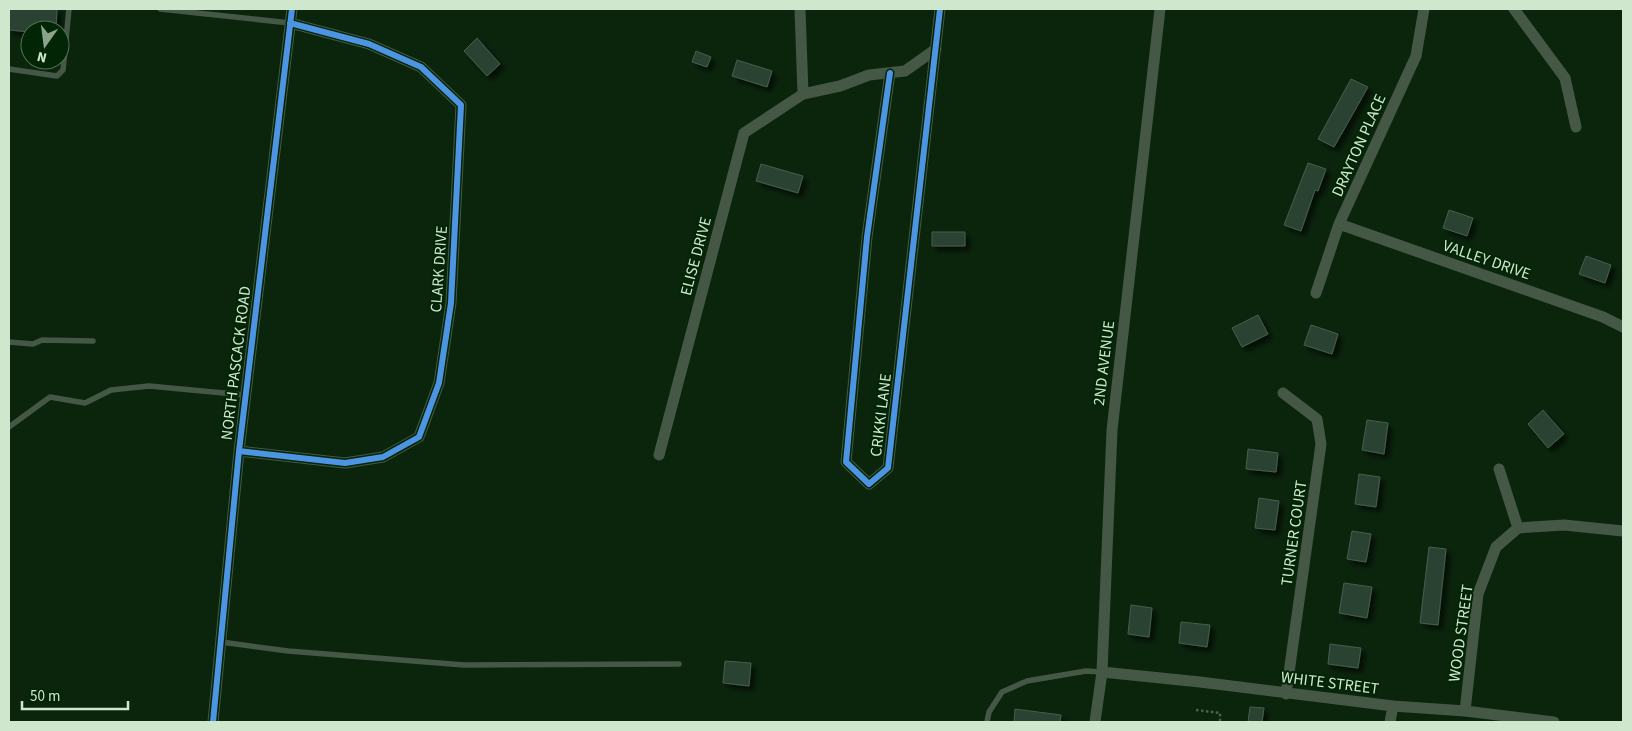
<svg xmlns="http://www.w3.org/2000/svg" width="1632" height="731" font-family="'Source Sans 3',sans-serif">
  <defs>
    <filter id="shadow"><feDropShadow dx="4.5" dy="4.5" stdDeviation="2.5" flood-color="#0009"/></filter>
  </defs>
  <rect width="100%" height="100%" fill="#0b250d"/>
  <path fill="#2c4233" stroke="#445e4d" filter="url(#shadow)" d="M9 9H57L56 30H30V32L9 30Z
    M477 38 500 64 487 76 464 51Z
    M696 51 711 57 707 67 692 62Z
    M737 60 772 71 767 87 732 76Z
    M1351 79 1368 87 1334 147 1318 139Z
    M1308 163 1326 169 1318 191 1315 190 1301 231 1284 225Z
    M761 164 803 176 798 193 756 181Z
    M1449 210 1473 218 1467 236 1443 228Z
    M932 232H965V246H932Z
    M1586 256 1611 265 1605 283 1579 274Z
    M1258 315 1268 334 1242 347 1232 328Z
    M1311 325 1338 334 1332 354 1304 345Z
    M1543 410 1564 434 1548 448 1528 424Z
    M1367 420 1388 423 1384 454 1362 450Z
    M1248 449 1278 453 1276 472 1246 469Z
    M1359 474 1380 477 1376 507 1355 504Z
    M1259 498 1279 501 1275 530 1255 528Z
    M1352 531 1371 534 1366 562 1347 559Z
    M1429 547 1446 549 1438 625 1420 623Z
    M1344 583 1372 587 1367 618 1339 613Z
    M1131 605 1152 608 1149 637 1128 634Z
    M1181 622 1210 625 1207 647 1179 643Z
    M1330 644 1361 648 1358 668 1328 664Z
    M725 661 751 663 749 686 723 683Z
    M1250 707 1264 708 1262 722H1248Z
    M1015 709 1061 715 1060 722H1014Z"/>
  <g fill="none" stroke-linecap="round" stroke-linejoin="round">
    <path stroke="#4f5f4f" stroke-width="2.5" stroke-dasharray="2.5 2.5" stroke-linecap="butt" d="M1196 710 1220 713V721"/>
    <path stroke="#455846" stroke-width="5.5" d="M160 9 290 23
      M9 69 57 76 63 70 69 9
      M9 342 33 344 42 340 93 341
      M9 427 50 397 85 403 111 390 149 386 245 395
      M221 642 288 651 464 665 679 664
      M987 722 989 712 1002 692 1027 681 1086 671 1102 672"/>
    <path stroke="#455846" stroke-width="11" d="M800 9 803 94
      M1514 9 1565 78 1576 127
      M890 73 867 237 846 462 869 484 888 468 940 9
      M1339 224 1603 317 1623 327
      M1316 293 1339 224 1416 56 1424 9
      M1283 393 1317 419 1321 444 1286 694
      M239 451 345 463 383 457 419 437 439 383 451 303 461 105 421 67 369 44 290 23
      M659 455 744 133 803 94 840 86 869 75 905 71 936 49
      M1499 469 1518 528
      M1102 672 1200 682 1393 706 1465 711 1554 722
      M1465 711 1478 594 1496 547 1518 528 1564 525 1623 531
      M213 722 239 451 292 9
      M1095 722 1102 672 1112 430 1160 9
      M1390 722 1393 706"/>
    <g stroke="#022505" stroke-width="9">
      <path id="cycleway" d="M890 73 867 237 846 462 869 484 888 468 940 9
        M239 451 345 463 383 457 419 437 439 383 451 303 461 105 421 67 369 44 290 23
        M213 722 239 451 292 9"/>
    </g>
    <use href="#cycleway" stroke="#4d94e3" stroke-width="6"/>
  </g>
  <g text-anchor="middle" stroke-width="4" stroke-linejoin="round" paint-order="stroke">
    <g font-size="16" fill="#cee7cd" stroke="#022505">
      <text transform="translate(1358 145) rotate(-66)" y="6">DRAYTON PLACE</text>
      <text transform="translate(695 256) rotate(-75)" y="6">ELISE DRIVE</text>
      <text transform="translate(1487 259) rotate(19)" y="6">VALLEY DRIVE</text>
      <text transform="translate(438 269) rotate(-86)" y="6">CLARK DRIVE</text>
      <text transform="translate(235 363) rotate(-83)" y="6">NORTH PASCACK ROAD</text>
      <text transform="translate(1103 363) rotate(-83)" y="6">2ND AVENUE</text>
      <text transform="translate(880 415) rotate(-83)" y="6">CRIKKI LANE</text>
      <text transform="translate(1293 533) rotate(-82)" y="6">TURNER COURT</text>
      <text transform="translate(1460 633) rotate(-82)" y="6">WOOD STREET</text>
      <text transform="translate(1330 682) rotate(7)" y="6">WHITE STREET</text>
    </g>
  </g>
  <rect width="1632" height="731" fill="none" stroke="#cee7cd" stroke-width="20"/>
  <g transform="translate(45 45) rotate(194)"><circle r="24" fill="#022505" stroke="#547355"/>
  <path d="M0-4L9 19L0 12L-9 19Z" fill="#8aa38a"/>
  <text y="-8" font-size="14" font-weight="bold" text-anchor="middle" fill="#cee7cd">N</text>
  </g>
  <path d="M22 701v8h106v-8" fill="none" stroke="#cee7cd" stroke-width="2.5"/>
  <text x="30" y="701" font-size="15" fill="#cee7cd" stroke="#022505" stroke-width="4" paint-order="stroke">50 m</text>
</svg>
